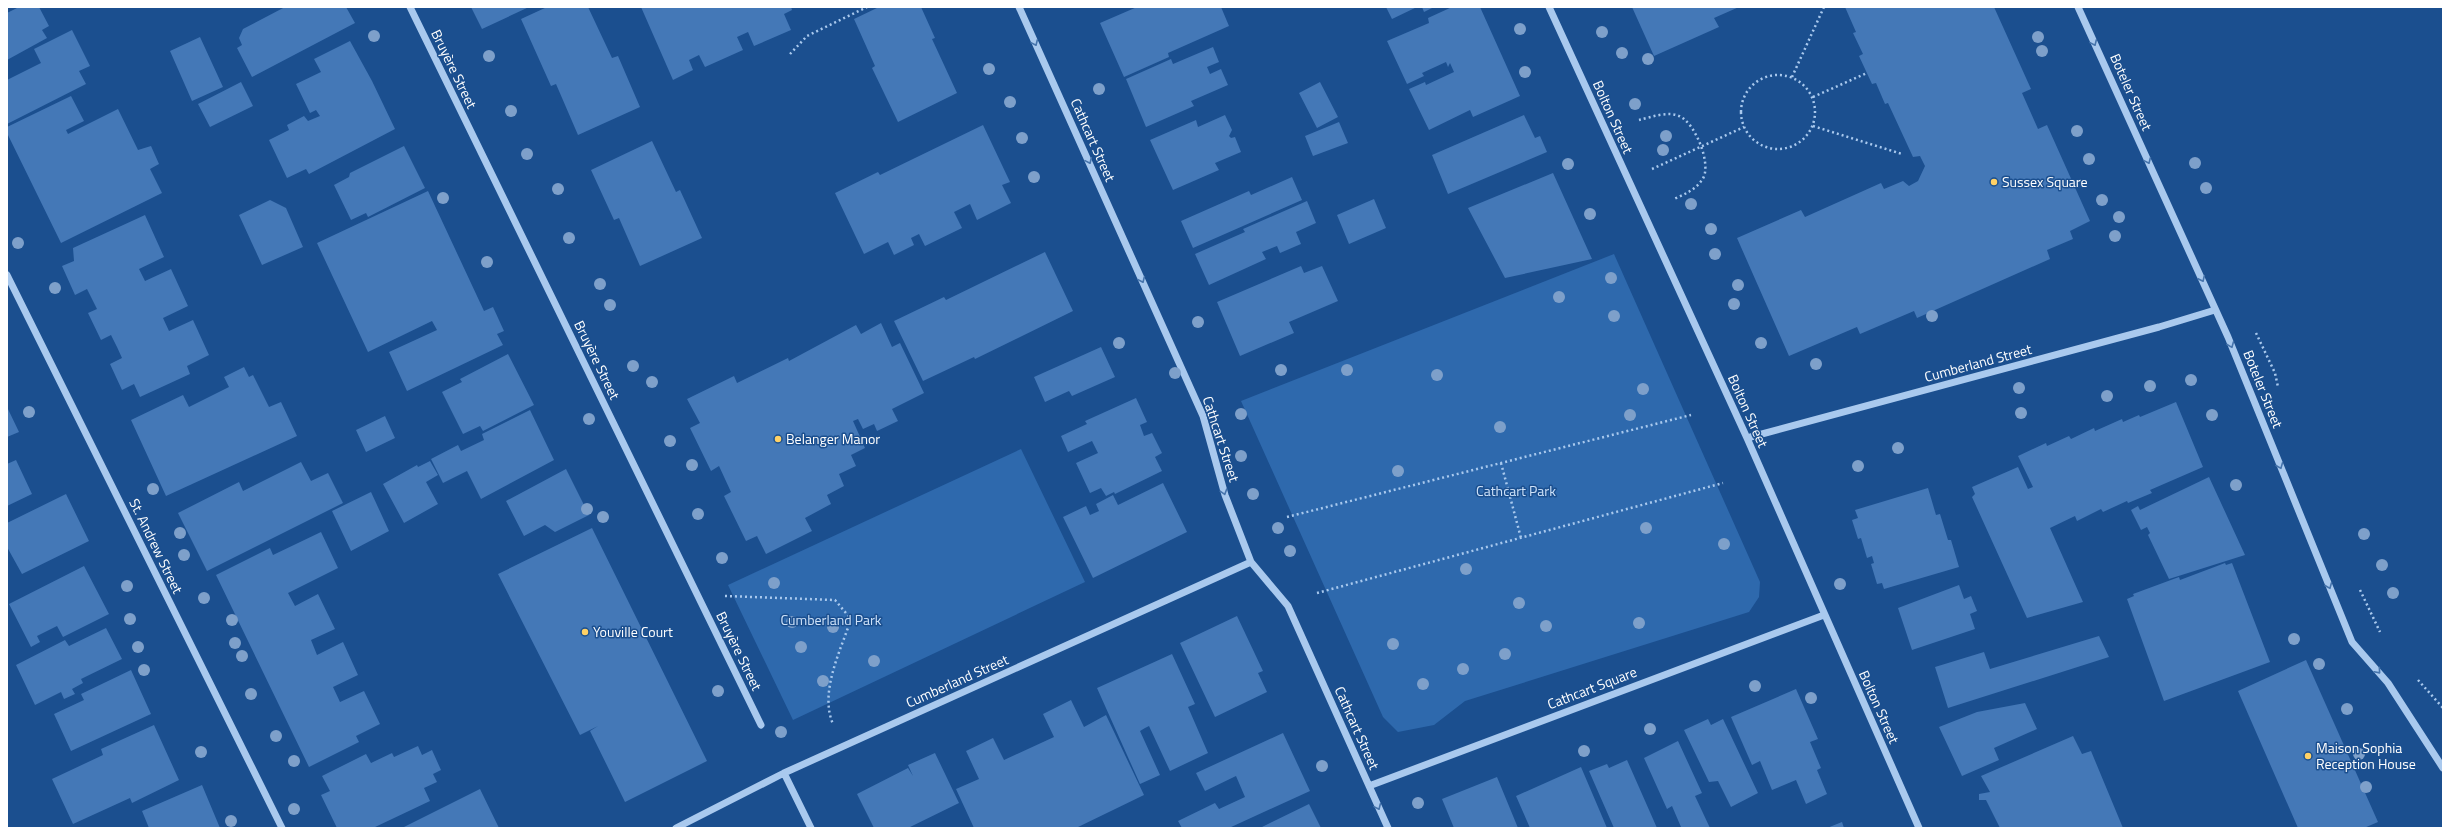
<svg xmlns="http://www.w3.org/2000/svg" width="2450" height="835" font-family="'Titillium Web',sans-serif">
  <rect width="100%" height="100%" fill="#1b4f8f"/>
  <path fill="#2e69ad" d="M1614 254 1760 582 1759 597 1749 612 1465 701 1434 725 1398 732 1383 717 1241 401Z
    M1021 449 1085 582 793 720 728 585Z"/>
  <path fill="#4478b7" d="M19 7H39L49 26 42 30 47 38 7 60V13Z
    M285 7H346L355 23 252 77 237 48 242 45 239 38 243 29Z
    M471 7H529L482 29Z
    M547 7H588L612 58 618 56 640 107 578 135 556 84 551 86 521 19Z
    M641 7H791L792 10 784 14 791 30 754 46 748 32 737 37 743 50 705 67 699 55 689 60 693 70 673 80Z
    M879 7H921L935 38 932 39 957 93 898 122 872 68 875 66 854 19Z
    M1137 7H1221L1229 26 1168 53 1169 57 1124 77 1100 23Z
    M1386 7H1417L1392 19Z
    M1422 7H1434L1424 12Z
    M1452 7H1480L1520 96 1473 117 1470 110 1429 130 1409 89 1425 82 1426 85 1454 72 1450 63 1448 67 1446 62 1422 73 1424 76 1407 84 1387 41 1429 23 1428 18Z
    M1632 7H1739L1714 18 1719 27 1654 56Z
    M1845 7H1994L2031 89 2022 93 2038 129 2047 125 2090 221 2070 231 2073 239 2047 250 2050 259 1917 318 1914 311 1860 334 1857 327 1789 356 1737 238 1801 210 1805 217 1881 183 1884 189 1903 181 1909 186 1918 181 1925 166 1920 156 1913 157 1888 103 1885 104 1876 83 1872 84 1859 56 1863 54 1853 33 1856 32Z
    M72 30 90 66 79 71 86 84 7 124V80L41 63 34 49Z
    M200 37 223 87 192 101 170 51Z
    M350 41 372 81 395 129 309 174 306 169 287 178 269 140 289 130 287 125 304 116 308 121 320 116 316 110 310 113 296 84 321 72 314 59Z
    M1213 47 1219 62 1207 67 1210 74 1221 69 1228 85 1191 101 1194 106 1146 127 1126 79 1171 59 1173 64Z
    M241 82 253 106 210 127 198 104Z
    M1320 82 1338 117 1317 128 1299 93Z
    M71 96 84 121 66 130 68 134 118 109 138 150 151 146 159 164 150 169 162 193 61 243 7 133V127Z
    M1225 115 1232 130 1229 136 1231 138 1235 137 1241 152 1215 163 1219 170 1173 190 1150 140 1196 120 1198 127Z
    M1524 115 1535 138 1540 136 1547 152 1448 194 1432 155Z
    M1339 122 1348 143 1313 156 1305 136Z
    M983 125 1010 182 1002 185 1011 203 977 220 970 204 954 212 962 228 925 246 919 234 911 238 914 245 894 255 888 242 864 254 835 193 878 172 880 175Z
    M652 141 676 192 680 190 702 238 640 266 619 218 614 220 591 170Z
    M404 146 425 188 368 217 366 213 351 220 334 185 349 177 350 173Z
    M1553 173 1592 259 1505 278 1468 208Z
    M1292 177 1302 200 1193 248 1181 221 1249 191 1251 195Z
    M428 191 484 311 493 307 504 331 497 334 503 345 407 391 389 352 437 330 432 321 368 352 317 243Z
    M1374 199 1386 228 1349 244 1337 215Z
    M270 200 286 208 303 247 262 265 239 215Z
    M1307 201 1316 223 1296 232 1301 244 1280 253 1277 246 1262 252 1266 259 1209 285 1195 254 1245 232 1243 229Z
    M145 215 164 257 139 269 145 281 171 269 188 306 163 318 169 331 193 320 209 355 187 366 190 374 140 397 134 384 122 390 110 364 122 358 117 347 111 335 101 340 88 313 97 309 87 289 75 295 62 266 74 261 73 248Z
    M1045 252 1073 311 975 359 974 357 923 381 894 321 944 297 946 300Z
    M1301 266 1304 273 1322 266 1338 301 1289 322 1294 333 1240 356 1217 302Z
    M881 323 892 347 900 343 924 393 892 409 898 421 877 431 874 424 863 429 858 419 853 421 865 448 851 455 856 466 839 474 844 486 827 495 831 504 805 518 812 531 766 554 757 536 746 541 724 496 731 492 719 466 711 471 690 428 700 423 687 399 734 376 737 383 788 358 789 361 856 325 861 334Z
    M1101 347 1115 377 1072 396 1069 391 1045 402 1034 377Z
    M508 354 534 405 483 431 480 426 463 434 442 392 462 382 460 379Z
    M244 367 249 377 253 375 269 407 281 402 297 436 166 496 131 420 183 395 189 407 229 387 224 377Z
    M1136 398 1147 422 1140 425 1144 436 1152 433 1162 453 1155 457 1162 471 1115 494 1114 492 1106 496 1101 488 1090 493 1076 463 1098 453 1092 441 1068 452 1061 436 1087 424 1085 421Z
    M2176 402 2203 467 2150 490 2152 493 2128 503 2127 501 2103 512 2101 509 2077 521 2075 516 2050 528 2083 602 2027 618 1972 497 1975 494 1972 487 2018 467 2028 489 2033 487 2018 456 2046 443 2047 446 2069 436 2071 439 2094 428 2095 431 2122 419 2123 422 2139 415 2140 417Z
    M7 407 19 432 7 437Z
    M530 410 554 460 481 499 467 471 443 483 431 459 458 445 461 451 484 440 482 434Z
    M385 416 395 438 366 452 356 430Z
    M16 460 32 494 7 506V464Z
    M430 461 438 475 426 482 438 504 404 523 383 484 417 465 418 467Z
    M301 462 311 481 328 473 343 503 207 571 178 513 239 482 243 491Z
    M566 469 589 515 555 532 545 525 524 536 506 501Z
    M2209 477 2245 555 2169 579 2148 535 2150 533 2147 527 2141 530 2131 510 2138 506 2140 510Z
    M1163 483 1187 532 1093 578 1063 517 1086 506 1090 515 1099 511 1096 504 1113 495 1118 505Z
    M1928 488 1936 515 1940 514 1948 540H1951L1959 567 1884 589 1882 583 1877 584 1871 564 1874 563 1872 556 1867 558 1861 538 1858 539 1852 520 1858 518 1855 510Z
    M371 492 389 531 351 551 332 511Z
    M66 494 89 541 22 574 7 547V523Z
    M592 528 707 761 625 802 590 731 598 726 580 735 498 574Z
    M321 532 338 568 288 593 295 606 318 594 335 629 311 640 317 655 343 642 358 675 333 687 340 702 364 691 380 724 356 736 359 742 309 767 216 575 270 548 273 555Z
    M2225 563 2226 565 2232 563 2270 662 2164 701 2127 599 2134 596 2133 594 2179 577 2180 580Z
    M84 566 109 614 63 637 57 626 37 636 40 642 31 647 9 604Z
    M1959 585 1964 599 1971 596 1977 611 1970 614 1975 629 1912 650 1898 608Z
    M1237 616 1263 671 1258 673 1267 692 1215 717 1180 643Z
    M106 628 122 659 81 679 83 683 72 689 75 694 64 699 61 692 35 705 16 665 65 640 69 646Z
    M2099 636 2109 657 1948 708 1935 667 1984 652 1990 669Z
    M1172 654 1195 704 1188 707 1208 753 1170 771 1149 726 1145 728 1140 731 1160 775 1140 784 1097 688Z
    M2306 660 2378 822 2364 828H2298L2238 691Z
    M131 670 151 714 71 751 54 714 84 700 81 694Z
    M1796 689 1818 739 1810 742 1821 768 1817 770 1827 794 1806 804 1796 780 1772 790 1760 761 1752 765 1731 717Z
    M1071 700 1084 727 1106 715 1144 795 1076 828H974L956 789 979 779 966 751 993 738 1004 760 1054 737 1043 714Z
    M2025 703 2037 729 1994 748 1999 760 1962 776 1939 727 1977 712Z
    M1708 719 1711 725 1723 719 1758 793 1731 807 1718 781 1709 782 1684 730Z
    M154 725 179 780 132 803 130 798 73 824 52 779 103 755 101 749Z
    M1283 733 1310 791 1229 828H1182L1178 821 1215 803 1219 809 1245 797 1236 776 1205 791 1196 773Z
    M2073 736 2082 754 2091 751 2123 828H2000L1986 800H1979V794L1990 792 1981 776Z
    M1678 741 1702 793 1695 796 1710 828H1678L1681 827 1672 806 1667 809 1644 758Z
    M418 746 422 755 432 750 441 770 433 774 437 782 424 788 430 801 373 828H337L321 795 330 791 322 776 366 754 371 763 392 753 394 757Z
    M935 753 959 803 908 828H874L857 794 908 768 913 776 908 765Z
    M1627 760 1657 828H1614L1589 771 1607 764 1609 768Z
    M1581 767 1607 828H1530L1516 796Z
    M1497 777 1518 828H1454L1442 799Z
    M202 785 220 828H149L142 811Z
    M480 789 499 828H402Z
    M1309 804 1321 828H1260Z
    M1842 822 1844 828H1827Z"/>
  <g fill="none" stroke-linecap="round" stroke-linejoin="round">
    <path stroke="#a9c9ee" stroke-width="2.5" stroke-dasharray="2 3" stroke-linecap="butt" d="M790 54 807 36 867 7
      M1741 112a37 37 0 1 1 74 0a37 37 0 1 1-74 0Z
      M1792 77 1824 7
      M1813 97 1867 73
      M1639 120C1651 117 1668 111 1679 116 1695 122 1713 166 1702 180 1695 190 1685 194 1674 199
      M1813 126 1902 154
      M1652 169 1744 127
      M2256 333 2275 373 2278 387
      M1501 463 1521 538
      M1287 517 1691 415
      M2360 590 2380 632
      M1317 593 1723 483
      M725 596 835 600 851 619C841 650 819 692 833 724
      M2418 680 2443 708"/>
    <path stroke="#a9c9ee" stroke-width="7" d="M410 7 761 725
      M1019 7 1203 416 1225 495 1251 562 1288 606 1388 828
      M1549 7 1747 438 1919 828
      M2078 7 2228 337 2352 642 2388 683 2443 768
      M7 275 282 828
      M1747 438 2159 327 2215 310
      M784 773 811 828
      M1369 786 1824 615
      M676 828 784 773 1251 562"/>
  </g>
  <g fill="#7ea0ca">
    <circle cx="1520" cy="29" r="6"/>
    <circle cx="1602" cy="32" r="6"/>
    <circle cx="374" cy="36" r="6"/>
    <circle cx="2038" cy="37" r="6"/>
    <circle cx="2042" cy="51" r="6"/>
    <circle cx="1622" cy="53" r="6"/>
    <circle cx="489" cy="56" r="6"/>
    <circle cx="1648" cy="59" r="6"/>
    <circle cx="989" cy="69" r="6"/>
    <circle cx="1525" cy="72" r="6"/>
    <circle cx="1099" cy="89" r="6"/>
    <circle cx="1010" cy="102" r="6"/>
    <circle cx="1635" cy="104" r="6"/>
    <circle cx="511" cy="111" r="6"/>
    <circle cx="2077" cy="131" r="6"/>
    <circle cx="1666" cy="136" r="6"/>
    <circle cx="1022" cy="138" r="6"/>
    <circle cx="1663" cy="150" r="6"/>
    <circle cx="527" cy="154" r="6"/>
    <circle cx="2089" cy="159" r="6"/>
    <circle cx="2195" cy="163" r="6"/>
    <circle cx="1568" cy="164" r="6"/>
    <circle cx="1034" cy="177" r="6"/>
    <circle cx="2206" cy="188" r="6"/>
    <circle cx="558" cy="189" r="6"/>
    <circle cx="443" cy="198" r="6"/>
    <circle cx="2102" cy="200" r="6"/>
    <circle cx="1691" cy="204" r="6"/>
    <circle cx="1590" cy="214" r="6"/>
    <circle cx="2119" cy="217" r="6"/>
    <circle cx="1711" cy="229" r="6"/>
    <circle cx="2115" cy="236" r="6"/>
    <circle cx="569" cy="238" r="6"/>
    <circle cx="18" cy="243" r="6"/>
    <circle cx="1715" cy="254" r="6"/>
    <circle cx="487" cy="262" r="6"/>
    <circle cx="1611" cy="278" r="6"/>
    <circle cx="600" cy="284" r="6"/>
    <circle cx="1738" cy="285" r="6"/>
    <circle cx="55" cy="288" r="6"/>
    <circle cx="1559" cy="297" r="6"/>
    <circle cx="1734" cy="304" r="6"/>
    <circle cx="610" cy="305" r="6"/>
    <circle cx="1614" cy="316" r="6"/>
    <circle cx="1932" cy="316" r="6"/>
    <circle cx="1198" cy="322" r="6"/>
    <circle cx="1119" cy="343" r="6"/>
    <circle cx="1761" cy="343" r="6"/>
    <circle cx="1816" cy="364" r="6"/>
    <circle cx="633" cy="366" r="6"/>
    <circle cx="1281" cy="370" r="6"/>
    <circle cx="1347" cy="370" r="6"/>
    <circle cx="1175" cy="373" r="6"/>
    <circle cx="1437" cy="375" r="6"/>
    <circle cx="2191" cy="380" r="6"/>
    <circle cx="652" cy="382" r="6"/>
    <circle cx="2150" cy="386" r="6"/>
    <circle cx="2019" cy="388" r="6"/>
    <circle cx="1643" cy="389" r="6"/>
    <circle cx="2107" cy="396" r="6"/>
    <circle cx="29" cy="412" r="6"/>
    <circle cx="2021" cy="413" r="6"/>
    <circle cx="1241" cy="414" r="6"/>
    <circle cx="1630" cy="415" r="6"/>
    <circle cx="2212" cy="415" r="6"/>
    <circle cx="589" cy="419" r="6"/>
    <circle cx="1500" cy="427" r="6"/>
    <circle cx="670" cy="441" r="6"/>
    <circle cx="1898" cy="448" r="6"/>
    <circle cx="1241" cy="456" r="6"/>
    <circle cx="692" cy="465" r="6"/>
    <circle cx="1858" cy="466" r="6"/>
    <circle cx="1398" cy="471" r="6"/>
    <circle cx="2236" cy="485" r="6"/>
    <circle cx="153" cy="489" r="6"/>
    <circle cx="1253" cy="494" r="6"/>
    <circle cx="587" cy="509" r="6"/>
    <circle cx="698" cy="514" r="6"/>
    <circle cx="603" cy="517" r="6"/>
    <circle cx="1278" cy="528" r="6"/>
    <circle cx="1646" cy="528" r="6"/>
    <circle cx="180" cy="533" r="6"/>
    <circle cx="2364" cy="534" r="6"/>
    <circle cx="1724" cy="544" r="6"/>
    <circle cx="1290" cy="551" r="6"/>
    <circle cx="184" cy="555" r="6"/>
    <circle cx="722" cy="558" r="6"/>
    <circle cx="2382" cy="565" r="6"/>
    <circle cx="1466" cy="569" r="6"/>
    <circle cx="774" cy="583" r="6"/>
    <circle cx="1840" cy="584" r="6"/>
    <circle cx="127" cy="586" r="6"/>
    <circle cx="2393" cy="593" r="6"/>
    <circle cx="204" cy="598" r="6"/>
    <circle cx="1519" cy="603" r="6"/>
    <circle cx="130" cy="619" r="6"/>
    <circle cx="232" cy="620" r="6"/>
    <circle cx="792" cy="622" r="6"/>
    <circle cx="1639" cy="623" r="6"/>
    <circle cx="1546" cy="626" r="6"/>
    <circle cx="833" cy="627" r="6"/>
    <circle cx="2294" cy="639" r="6"/>
    <circle cx="235" cy="643" r="6"/>
    <circle cx="1393" cy="644" r="6"/>
    <circle cx="138" cy="647" r="6"/>
    <circle cx="801" cy="647" r="6"/>
    <circle cx="1505" cy="654" r="6"/>
    <circle cx="242" cy="656" r="6"/>
    <circle cx="874" cy="661" r="6"/>
    <circle cx="2319" cy="664" r="6"/>
    <circle cx="1463" cy="669" r="6"/>
    <circle cx="144" cy="670" r="6"/>
    <circle cx="823" cy="681" r="6"/>
    <circle cx="1423" cy="684" r="6"/>
    <circle cx="1755" cy="686" r="6"/>
    <circle cx="718" cy="691" r="6"/>
    <circle cx="251" cy="694" r="6"/>
    <circle cx="1811" cy="698" r="6"/>
    <circle cx="2347" cy="709" r="6"/>
    <circle cx="1650" cy="729" r="6"/>
    <circle cx="781" cy="732" r="6"/>
    <circle cx="276" cy="736" r="6"/>
    <circle cx="1584" cy="751" r="6"/>
    <circle cx="201" cy="752" r="6"/>
    <circle cx="2359" cy="754" r="6"/>
    <circle cx="294" cy="761" r="6"/>
    <circle cx="1322" cy="766" r="6"/>
    <circle cx="2366" cy="787" r="6"/>
    <circle cx="1418" cy="803" r="6"/>
    <circle cx="294" cy="809" r="6"/>
    <circle cx="231" cy="821" r="6"/>
  </g>
  <defs><path id="oneway-chevron" d="M-2-3.5L2.5 0L-2 3.5" fill="none" stroke-width="1.6" stroke-linecap="round" stroke-linejoin="round"/></defs>
  <g stroke="#4674ac">
    <use href="#oneway-chevron" transform="translate(1035 43) rotate(66)"/>
    <use href="#oneway-chevron" transform="translate(2094 43) rotate(66)"/>
    <use href="#oneway-chevron" transform="translate(1089 161) rotate(66)"/>
    <use href="#oneway-chevron" transform="translate(2148 161) rotate(66)"/>
    <use href="#oneway-chevron" transform="translate(2202 279) rotate(65)"/>
    <use href="#oneway-chevron" transform="translate(1142 280) rotate(66)"/>
    <use href="#oneway-chevron" transform="translate(2231 345) rotate(68)"/>
    <use href="#oneway-chevron" transform="translate(2280 466) rotate(68)"/>
    <use href="#oneway-chevron" transform="translate(1224 492) rotate(73)"/>
    <use href="#oneway-chevron" transform="translate(2329 586) rotate(68)"/>
    <use href="#oneway-chevron" transform="translate(2378 671) rotate(49)"/>
    <use href="#oneway-chevron" transform="translate(1378 807) rotate(66)"/>
  </g>
  <g fill="#ffd166" stroke="#1b4f8f" stroke-width="1.5">
    <circle cx="1994" cy="182" r="4"/>
    <circle cx="778" cy="439" r="4"/>
    <circle cx="585" cy="632" r="4"/>
    <circle cx="2308" cy="756" r="4"/>
  </g>
  <g text-anchor="middle" stroke-width="3" stroke-linejoin="round" paint-order="stroke">
    <g font-size="14" fill="#fff" stroke="#1b4f8f">
      <text transform="translate(454 69) rotate(64)" y="5">Bruyère Street</text>
      <text transform="translate(2131 92) rotate(66)" y="5">Boteler Street</text>
      <text transform="translate(1613 117) rotate(66)" y="5">Bolton Street</text>
      <text transform="translate(1093 140) rotate(66)" y="5">Cathcart Street</text>
      <text transform="translate(597 360) rotate(64)" y="5">Bruyère Street</text>
      <text transform="translate(1978 363) rotate(-15)" y="5">Cumberland Street</text>
      <text transform="translate(2263 389) rotate(68)" y="5">Boteler Street</text>
      <text transform="translate(1748 411) rotate(66)" y="5">Bolton Street</text>
      <text transform="translate(1221 439) rotate(72)" y="5">Cathcart Street</text>
      <text transform="translate(156 546) rotate(64)" y="5">St. Andrew Street</text>
      <text transform="translate(739 651) rotate(64)" y="5">Bruyère Street</text>
      <text transform="translate(957 681) rotate(-24)" y="5">Cumberland Street</text>
      <text transform="translate(1592 688) rotate(-21)" y="5">Cathcart Square</text>
      <text transform="translate(1879 707) rotate(66)" y="5">Bolton Street</text>
      <text transform="translate(1357 728) rotate(66)" y="5">Cathcart Street</text>
    </g>
    <g font-size="14" fill="#fff" stroke="#1b4f8f" text-anchor="start">
      <text x="2002" y="187">Sussex Square</text>
      <text x="786" y="444">Belanger Manor</text>
      <text x="593" y="637">Youville Court</text>
      <text x="2316" y="753">Maison Sophia<tspan x="2316" dy="16">Reception House</tspan></text>
    </g>
    <g font-size="14" fill="#cfe3fa" stroke="#1b4f8f">
      <text x="1516" y="496">Cathcart Park</text>
      <text x="831" y="625">Cumberland Park</text>
    </g>
  </g>
  <rect width="2450" height="835" fill="none" stroke="#ffffff" stroke-width="16"/>
</svg>
